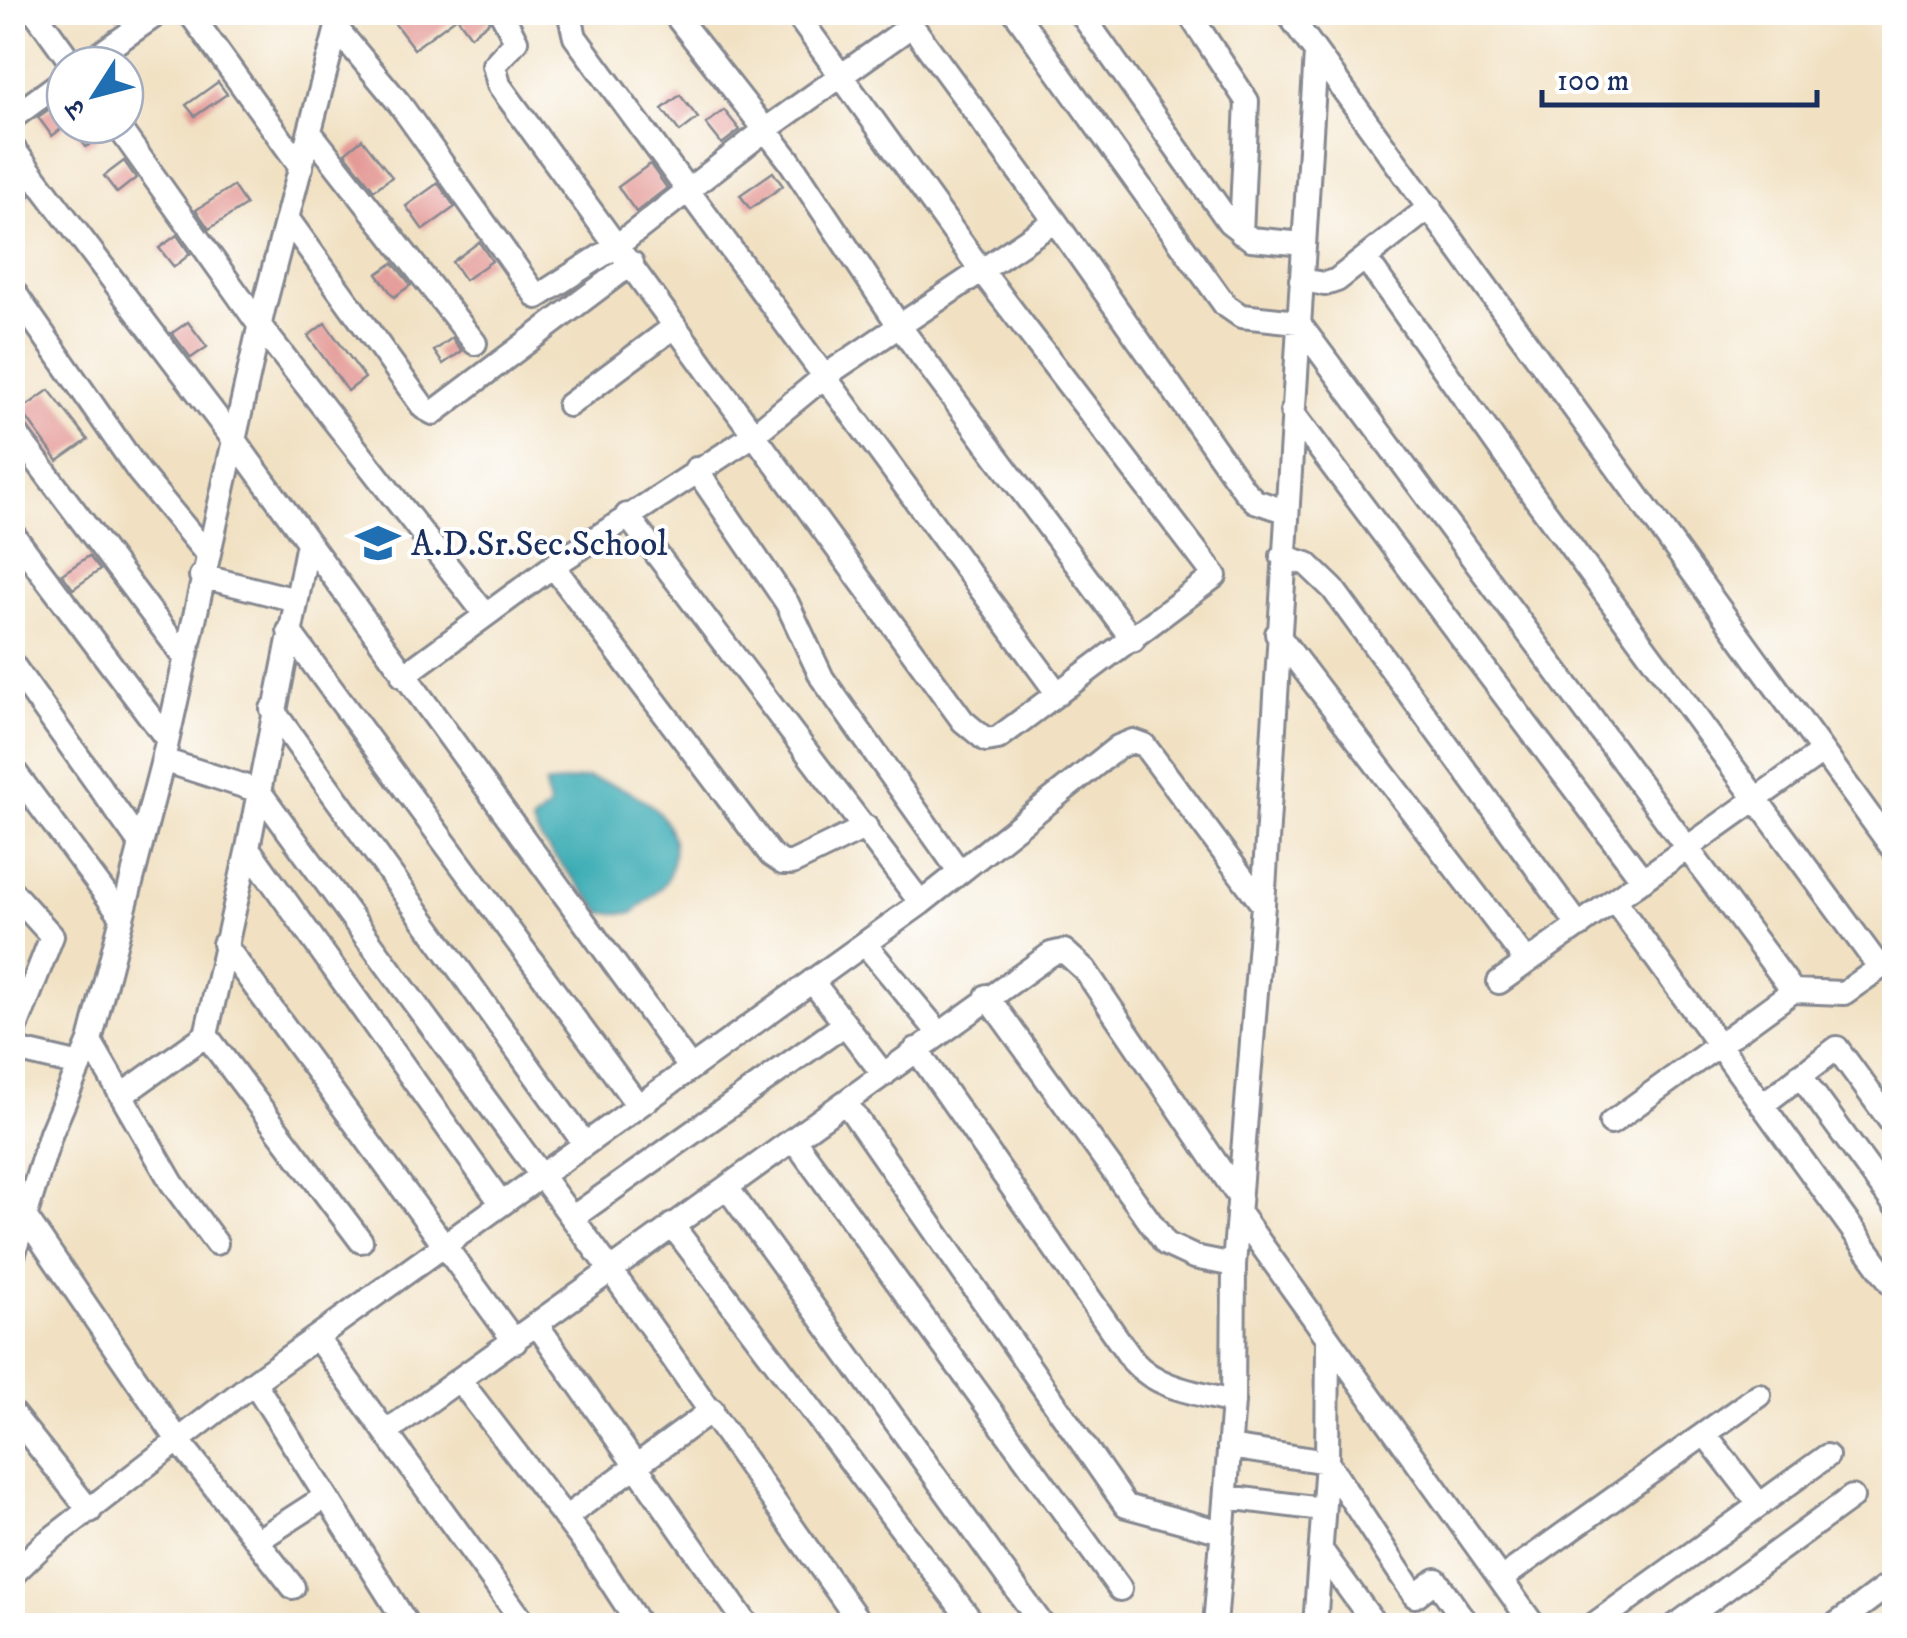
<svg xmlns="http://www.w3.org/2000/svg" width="1907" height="1638" font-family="'IM FELL DW Pica','Noto Serif Devanagari',serif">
  <rect width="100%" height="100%" fill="#fff"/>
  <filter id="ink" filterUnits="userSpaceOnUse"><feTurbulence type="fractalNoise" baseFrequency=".01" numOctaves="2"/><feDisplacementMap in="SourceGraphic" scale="20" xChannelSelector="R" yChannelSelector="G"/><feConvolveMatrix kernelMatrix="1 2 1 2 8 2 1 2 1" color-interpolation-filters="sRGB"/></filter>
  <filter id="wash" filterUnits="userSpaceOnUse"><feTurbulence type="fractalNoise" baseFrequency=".0048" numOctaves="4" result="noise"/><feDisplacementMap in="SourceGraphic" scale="40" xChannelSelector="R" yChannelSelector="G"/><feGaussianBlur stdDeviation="2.25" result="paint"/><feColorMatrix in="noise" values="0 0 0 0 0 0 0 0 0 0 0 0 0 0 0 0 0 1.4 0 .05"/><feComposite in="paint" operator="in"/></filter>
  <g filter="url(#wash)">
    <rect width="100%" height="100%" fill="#f1e1c2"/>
    <path fill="#3aacb4" stroke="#2a6e89" stroke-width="2.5" d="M587 778C636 788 693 818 667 879 661 891 643 903 633 913H603L543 843 532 823 549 807 545 785Z"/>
    <g id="blocks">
      <path fill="#e49b98" d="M386 12H486L489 22 471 36 457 17 414 49Z
        M218 82 227 94 195 116 186 105Z
        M680 95 698 118 680 132 662 109Z
        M65 98V126L52 136 38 117Z
        M724 110 740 130 722 144 706 124Z
        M70 125H102L105 133 86 147Z
        M362 139 392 177 374 190 345 153Z
        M124 161 136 178 117 193 104 176Z
        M650 164 667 188 636 212 618 187Z
        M773 172 783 186 750 209 740 195Z
        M20 183 30 196 12 208V188Z
        M438 183 455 207 423 230 406 206Z
        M233 186 246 205 209 229 196 210Z
        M177 235 190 254 174 267 159 248Z
        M479 242 492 261 465 280 452 262Z
        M393 263 411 285 394 297 377 274Z
        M188 322 207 347 191 358 172 333Z
        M325 323 365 378 348 391 308 336Z
        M452 338 462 351 443 364 434 351Z
        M49 390 88 440 58 461 21 410Z
        M89 556 100 570 73 589 62 574Z"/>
    </g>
  </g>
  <g filter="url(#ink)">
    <use href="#blocks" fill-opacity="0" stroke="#868890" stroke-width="2.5"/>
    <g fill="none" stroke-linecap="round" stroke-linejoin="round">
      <g stroke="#868890" stroke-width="28">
        <path id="street" d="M35 12 73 65
          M189 12 301 167
          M501 12 516 41 494 65 499 85 963 721 986 740 998 738 1215 576 981 270 795 12
          M569 12 575 37 1058 694
          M673 12 789 160 900 327 1133 640
          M902 12 1055 221 1244 490 1255 501 1285 511
          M1015 12 1225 305 1241 316 1298 322 1793 991
          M1080 12 1229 222 1251 239 1304 244
          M1188 12 1247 101 1241 233
          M1287 12 1894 850
          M338 30 399 103 537 297 618 245 765 130 911 26
          M84 65 160 12
          M12 118 65 79
          M117 125 260 326 486 615
          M310 132 475 343
          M12 147 234 440 689 1066
          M287 218 424 408 433 413 632 263
          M1366 259 1530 491 1880 968
          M1301 280 1325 284 1337 280 1430 207
          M12 289 139 472 207 554
          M569 405 675 326
          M1292 412 1643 880
          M12 428 183 655
          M696 469 787 603 822 678 959 871
          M627 515 921 903
          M12 533 167 739
          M1282 556 1307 564 1333 589 1579 926
          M553 566 771 855 783 863H792L866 827
          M201 576 296 600
          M289 631 637 1104
          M1277 634 1527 962
          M12 664 139 842
          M403 676 553 566 752 436 825 376 1055 221
          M272 709 584 1143
          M163 760 259 791 612 1272 862 1626
          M12 768 121 915
          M248 848 502 1204
          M12 892 52 936 12 1038
          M1614 900 1894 1287
          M224 944 515 1342
          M865 944 939 1033
          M812 981 884 1075
          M1499 982 1822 752
          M987 996 1166 1244 1194 1257 1234 1265
          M206 1035 361 1241
          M90 1041 172 1183 216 1243
          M12 1049 80 1065
          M916 1049 1133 1361C1158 1389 1198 1393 1233 1402
          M1800 1075 1894 1204
          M122 1095 206 1035 248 848 308 543
          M846 1103 1126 1506 1222 1532
          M1762 1105 1837 1048 1894 1126
          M1611 1123 1793 991 1844 993 1894 958
          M795 1141 1120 1589
          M728 1189 1043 1626
          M20 1209 178 1440 293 1587
          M1238 1212 1534 1626
          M572 1218 845 1024
          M672 1225 975 1626
          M12 1259 51 1133 90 1041 163 760 263 310 341 12
          M538 1326 748 1626
          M318 1339 526 1626
          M254 1382 408 1626
          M461 1382 593 1554 640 1626
          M12 1413 90 1511
          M386 1432 1051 954 1064 951 1085 970 1239 1197
          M1705 1434 1759 1504
          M1229 1447 1327 1462 1415 1596 1436 1580 1468 1626
          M1227 1497 1322 1509
          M565 1518 712 1410
          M257 1541 325 1497
          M1321 1550 1376 1626
          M12 1575 42 1546 254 1382 921 903 1118 747 1133 741 1144 745 1263 905
          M1501 1579 1759 1395
          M1215 1626 1233 1402 1234 1265 1263 905 1316 53
          M1315 1626 1327 1462 1328 1338
          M1592 1626 1827 1456
          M1675 1626 1852 1497
          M1834 1626 1894 1581"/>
      </g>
      <use href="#street" stroke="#fff" stroke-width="22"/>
    </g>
  </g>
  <defs>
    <g id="school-bare" transform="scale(3.45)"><path d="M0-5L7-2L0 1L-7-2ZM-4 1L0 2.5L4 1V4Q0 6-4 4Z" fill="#1f6fb2" stroke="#fff" stroke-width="2.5" paint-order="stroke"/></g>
  </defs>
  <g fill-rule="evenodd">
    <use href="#school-bare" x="378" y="543"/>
  </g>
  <g text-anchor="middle" stroke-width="8" stroke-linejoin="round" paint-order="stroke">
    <g font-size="35" fill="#1b2f5e" stroke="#fff" text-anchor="start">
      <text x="411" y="555">A.D.Sr.Sec.School</text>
    </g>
  </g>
  <rect width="1907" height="1638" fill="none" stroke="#fff" stroke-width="50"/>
  <g transform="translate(95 95) rotate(234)"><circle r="48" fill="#ffffff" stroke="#a4acbf" stroke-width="2.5"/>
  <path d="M0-8L18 38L0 25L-18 38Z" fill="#1f6fb2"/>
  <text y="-15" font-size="28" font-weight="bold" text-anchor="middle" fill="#1b2f5e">उ</text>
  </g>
  <path d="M1542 90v15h275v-15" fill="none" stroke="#1b2f5e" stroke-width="5"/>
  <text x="1557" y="90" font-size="30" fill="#1b2f5e" stroke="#ffffff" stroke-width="8" paint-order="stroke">100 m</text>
</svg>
